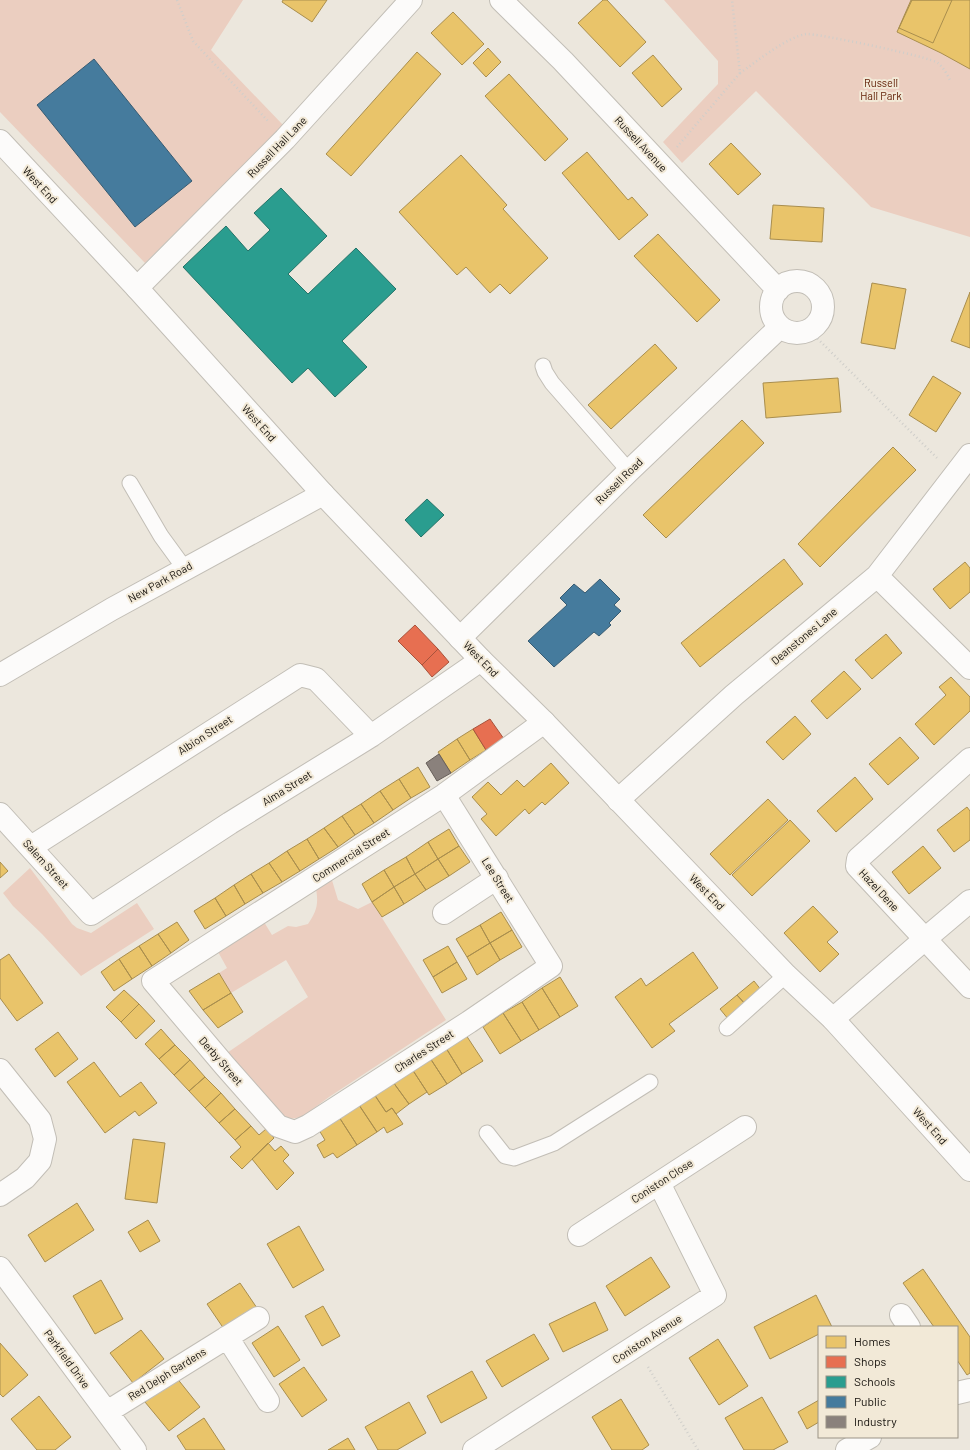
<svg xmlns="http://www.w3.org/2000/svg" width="970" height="1450" font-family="Barlow,sans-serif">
  <rect width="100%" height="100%" fill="#ece7dd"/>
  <path fill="#ebcec0" d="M0 0H243L211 50 283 125 145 263 0 112Z
    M664 0H970V237L871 207 756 91 682 163 663 142 718 84V61Z
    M30 868 72 924 77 928 91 933 137 903 154 929 81 976 42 934 13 906 3 893Z
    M331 877 338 900 358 909 372 902 446 1020 329 1097 302 1117 289 1119 272 1110 224 1055 308 997 286 960 231 993 219 973 227 968 217 950 264 922 272 935 288 926 296 927 308 924C316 912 319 905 316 889Z"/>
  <path fill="#e9c46a" stroke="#a98e4e" d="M283 0H327L312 22 282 2Z
    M603 0H607L646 42 620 67 578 23Z
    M911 0H970V69L941 53 897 32Z
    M912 0H952L933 43 899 28Z
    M453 12 484 44 462 65 431 33Z
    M488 48 501 62 486 77 473 63Z
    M417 52 441 74 351 176 326 154Z
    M653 55 682 89 662 107 632 73Z
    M509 74 568 139 545 161 485 96Z
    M731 143 761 174 738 195 709 164Z
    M587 152 628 200 632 197 648 215 619 240 562 173Z
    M461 155 507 205 503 209 548 258 510 294 500 284 490 293 466 267 457 275 399 212Z
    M773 205 824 208 822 242 770 239Z
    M658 234 720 300 697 322 634 256Z
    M872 283 906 289 895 349 861 343Z
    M970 292V348L951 341Z
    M655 344 677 368 611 429 588 405Z
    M933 376 961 393 936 432 909 415Z
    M838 378 841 412 766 418 763 383Z
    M742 420 764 443 666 538 643 515Z
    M893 447 916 470 820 567 798 544Z
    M784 559 803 584 700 667 681 643Z
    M965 562 970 568V592L950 609 933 589Z
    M886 634 902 653 872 679 855 660Z
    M844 671 861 689 827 719 811 701Z
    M951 677 970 697V711L934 745 915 724 946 695 939 687Z
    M795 716 811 734 783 760 766 742Z
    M473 729 486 750 470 760 457 739Z
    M900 737 919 758 888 785 869 764Z
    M457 739 470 760 451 773 438 752Z
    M551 763 569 783 545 805 542 802 529 814 525 809 496 836 481 819 487 814 472 797 488 782 501 795 517 780 524 787Z
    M418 767 430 787 411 798 399 779Z
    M855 777 873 799 836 832 817 811Z
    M399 779 411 798 393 810 380 791Z
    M380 791 393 810 374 823 361 804Z
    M768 799 788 820 730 875 710 854Z
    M361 804 374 823 355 835 342 816Z
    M967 807 970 811V840L954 852 937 830Z
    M342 816 355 835 338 847 324 828Z
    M790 820 810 841 752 896 732 875Z
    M324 828 338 847 319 859 307 839Z
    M449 829 459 846 438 859 428 842Z
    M307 839 319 859 300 871 287 851Z
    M428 842 438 859 415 874 406 857Z
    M459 846 470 862 449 876 438 859Z
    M923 846 941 868 909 894 892 872Z
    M287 851 300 871 282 882 269 863Z
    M406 857 415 874 394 887 384 870Z
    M438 859 449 876 426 890 415 874Z
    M0 862 8 871 0 878Z
    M269 863 282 882 263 893 251 874Z
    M384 870 394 887 372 902 362 884Z
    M251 874 263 893 245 904 234 885Z
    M415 874 426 890 404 904 394 887Z
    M234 885 245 904 226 916 215 898Z
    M394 887 404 904 382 917 372 902Z
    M215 898 226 916 205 929 194 911Z
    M813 906 838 932 827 942 839 954 820 972 784 933Z
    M501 912 512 930 490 943 480 925Z
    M177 922 189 940 171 953 158 934Z
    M480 925 490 943 467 957 456 939Z
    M512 930 522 947 500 960 490 943Z
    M158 934 171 953 152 966 139 946Z
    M490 943 500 960 477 975 467 957Z
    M139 946 152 966 132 979 119 959Z
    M448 946 457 962 433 977 423 960Z
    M693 952 718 988 669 1024 675 1031 652 1048 615 997 641 978 646 986Z
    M9 954 43 1003 17 1021 0 998V960Z
    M119 959 132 979 114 991 101 972Z
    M457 962 467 979 442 993 433 977Z
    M219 973 231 993 203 1010 189 991Z
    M560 977 578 1006 560 1017 542 988Z
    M754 981 762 991 746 1005 737 995Z
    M542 988 560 1017 539 1030 522 1002Z
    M124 990 139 1004 121 1022 106 1007Z
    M231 993 243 1012 218 1028 203 1010Z
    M737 995 746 1005 729 1020 720 1009Z
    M522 1002 539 1030 521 1041 503 1013Z
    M139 1004 155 1021 136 1039 121 1022Z
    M503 1013 521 1041 500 1054 483 1027Z
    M161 1029 175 1045 159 1059 145 1044Z
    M58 1032 78 1059 55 1077 35 1049Z
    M466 1035 483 1061 462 1074 446 1048Z
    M175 1045 190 1060 174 1075 159 1059Z
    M446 1048 462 1074 447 1084 430 1058Z
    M430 1058 447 1084 429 1095 412 1069Z
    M190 1060 205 1077 189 1091 174 1075Z
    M94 1062 120 1097 141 1082 157 1103 139 1116 135 1111 105 1133 67 1082Z
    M412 1069 427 1092 409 1104 393 1082Z
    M205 1077 221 1093 205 1108 189 1091Z
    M393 1082 409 1104 396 1114 392 1108 386 1112 374 1094Z
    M221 1093 235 1109 219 1123 205 1108Z
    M374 1094 386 1112 392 1108 403 1124 387 1133 384 1127 377 1132 359 1105Z
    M359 1105 377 1132 357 1145 339 1117Z
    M235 1109 251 1126 235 1140 219 1123Z
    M339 1117 357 1145 337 1158 333 1153 324 1158 317 1145 325 1140 319 1130Z
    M251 1126 259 1135 266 1129 274 1138 242 1169 230 1157 241 1147 235 1140Z
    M133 1139 165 1143 157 1203 125 1199Z
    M268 1143 275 1151 281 1146 289 1155 283 1161 294 1173 277 1190 252 1159Z
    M77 1203 94 1230 45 1262 28 1235Z
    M148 1220 160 1241 140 1252 128 1232Z
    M299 1226 324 1270 293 1288 267 1244Z
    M651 1257 670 1287 625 1316 606 1286Z
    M923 1269 970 1337V1373L967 1375 957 1360V1327H934L903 1283Z
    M101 1280 123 1319 95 1334 73 1296Z
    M240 1283 257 1308 224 1329 207 1304Z
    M816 1295 832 1327H819V1334L770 1359 754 1327Z
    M595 1302 608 1330 563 1352 549 1324Z
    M323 1306 340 1336 322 1346 305 1316Z
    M278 1326 300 1360 274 1377 252 1343Z
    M141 1330 164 1359 133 1383 110 1353Z
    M534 1334 549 1359 502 1387 486 1361Z
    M718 1339 748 1386 719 1405 689 1358Z
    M0 1343 28 1375 3 1397 0 1394Z
    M304 1367 327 1400 302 1417 279 1384Z
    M472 1371 487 1398 441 1423 427 1396Z
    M176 1377 200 1407 169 1431 145 1402Z
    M39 1396 71 1437 55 1450H37L11 1419Z
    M762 1397 788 1442 773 1450H744L725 1418Z
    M621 1399 649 1445 642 1450H612L592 1417Z
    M819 1400V1422L807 1429 798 1412Z
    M409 1402 426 1433 397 1450H378L365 1427Z
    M204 1418 225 1450H186L177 1436Z
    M348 1438 355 1450H328Z"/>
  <path fill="#e76f51" stroke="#a8533c" d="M415 625 438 649 422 665 398 641Z
    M438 649 449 662 432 677 422 665Z
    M490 719 504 739 486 750 473 729Z"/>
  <path fill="#2a9d8f" stroke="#247368" d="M281 188 327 236 288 274 308 294 356 248 396 289 342 341 367 367 335 397 308 368 292 383 183 267 226 226 248 251 270 230 254 213Z
    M427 499 444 515 421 537 405 520Z"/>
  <path fill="#457b9d" stroke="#375b72" d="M94 59 192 181 135 227 37 105Z
    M600 579 620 599 614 605 621 611 609 623 611 625 599 636 594 632 554 667 528 641 567 605 560 598 574 584 585 593Z"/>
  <path fill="#8a817c" stroke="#675f5a" d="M439 754 451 773 437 781 426 763Z"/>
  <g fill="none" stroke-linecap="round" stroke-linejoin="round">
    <g stroke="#c2beb6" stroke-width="17">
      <path id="service" d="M543 366 545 372 552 383 629 471
        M130 483 161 536 185 569
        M727 1028 786 975
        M487 1133 505 1156 514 1158 554 1143 650 1082"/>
    </g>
    <g stroke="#c2beb6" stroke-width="24">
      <path id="minor" d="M501 0 563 61 778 290
        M771 307a26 26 0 1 1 52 0a26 26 0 1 1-52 0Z
        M137 288 285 139 411 0
        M877 576 970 668
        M460 638 629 471 780 327
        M0 675 112 609 323 494
        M444 795 551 966 469 1022 308 1126 295 1132 278 1126 225 1066 153 981 444 795 544 722
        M618 800 734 695 877 576 970 455
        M0 814 91 914 230 823 371 736 481 660
        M31 847 300 675 316 679 371 736
        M970 901 925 939 970 987
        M444 913 497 878
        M833 1019 925 939 857 866 858 859 970 759
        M0 1070 40 1120 45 1139 40 1161 25 1178 0 1195
        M579 1235 745 1127
        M0 1268 135 1450
        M901 1315 909 1327
        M227 1337 268 1401
        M957 1393 970 1390
        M107 1412 258 1318
        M474 1450 715 1295 659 1183
        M847 1450 870 1437"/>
    </g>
    <g stroke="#c2beb6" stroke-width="24">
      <path id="primary" d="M0 141 137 288 323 494 481 660 544 722 786 975 833 1019 970 1170"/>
    </g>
    <path stroke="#cfceca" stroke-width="2.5" stroke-dasharray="1 3" stroke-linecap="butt" d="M177 0 193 41 268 121
      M740 73C756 62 787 37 806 34 816 33 931 57 938 63 943 67 947 74 950 80
      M677 147 740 73 732 0
      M809 330 938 459
      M648 1367 698 1450"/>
    <use href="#service" stroke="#fcfbfa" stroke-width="15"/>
    <use href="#minor" stroke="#fcfbfa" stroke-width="22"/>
    <use href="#primary" stroke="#fcfbfa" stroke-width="22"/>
  </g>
  <g text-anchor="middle" stroke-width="4" stroke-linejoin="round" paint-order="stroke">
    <g font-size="11" fill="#5e1b00" stroke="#f2e9d7">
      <text x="881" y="87">Russell<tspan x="881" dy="13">Hall Park</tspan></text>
    </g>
    <g font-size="11" fill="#15110c" stroke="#f2e9d7">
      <text transform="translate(641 144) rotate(47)" y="4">Russell Avenue</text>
      <text transform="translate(277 147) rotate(-46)" y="4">Russell Hall Lane</text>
      <text transform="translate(40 185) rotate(47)" y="4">West End</text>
      <text transform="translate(259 423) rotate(48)" y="4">West End</text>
      <text transform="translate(619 481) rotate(-44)" y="4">Russell Road</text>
      <text transform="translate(160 582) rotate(-29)" y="4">New Park Road</text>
      <text transform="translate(804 636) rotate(-40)" y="4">Deanstones Lane</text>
      <text transform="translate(481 659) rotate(46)" y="4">West End</text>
      <text transform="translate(205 735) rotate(-33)" y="4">Albion Street</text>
      <text transform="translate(287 788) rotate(-32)" y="4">Alma Street</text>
      <text transform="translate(351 855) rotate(-33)" y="4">Commercial Street</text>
      <text transform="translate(46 864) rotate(48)" y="4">Salem Street</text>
      <text transform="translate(498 880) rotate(58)" y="4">Lee Street</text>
      <text transform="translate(879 890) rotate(47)" y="4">Hazel Dene</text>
      <text transform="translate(707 892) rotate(46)" y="4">West End</text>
      <text transform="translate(424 1051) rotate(-33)" y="4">Charles Street</text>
      <text transform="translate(221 1061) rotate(49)" y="4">Derby Street</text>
      <text transform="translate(930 1126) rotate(48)" y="4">West End</text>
      <text transform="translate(662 1181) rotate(-33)" y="4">Coniston Close</text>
      <text transform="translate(647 1339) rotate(-33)" y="4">Coniston Avenue</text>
      <text transform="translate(67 1359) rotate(54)" y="4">Parkfield Drive</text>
      <text transform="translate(167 1374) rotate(-32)" y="4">Red Delph Gardens</text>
    </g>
  </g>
  <rect x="818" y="1326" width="140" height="112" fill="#f2e9d7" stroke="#9a9386"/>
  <rect x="826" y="1336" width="20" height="12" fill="#e9c46a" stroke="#9a9386"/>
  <text x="854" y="1346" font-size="12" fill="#15110c">Homes</text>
  <rect x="826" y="1356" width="20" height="12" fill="#e76f51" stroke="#9a9386"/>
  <text x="854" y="1366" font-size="12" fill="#15110c">Shops</text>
  <rect x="826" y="1376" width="20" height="12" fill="#2a9d8f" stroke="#9a9386"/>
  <text x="854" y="1386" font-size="12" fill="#15110c">Schools</text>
  <rect x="826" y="1396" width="20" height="12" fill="#457b9d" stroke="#9a9386"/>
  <text x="854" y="1406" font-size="12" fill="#15110c">Public</text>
  <rect x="826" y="1416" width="20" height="12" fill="#8a817c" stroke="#9a9386"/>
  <text x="854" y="1426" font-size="12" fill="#15110c">Industry</text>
</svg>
